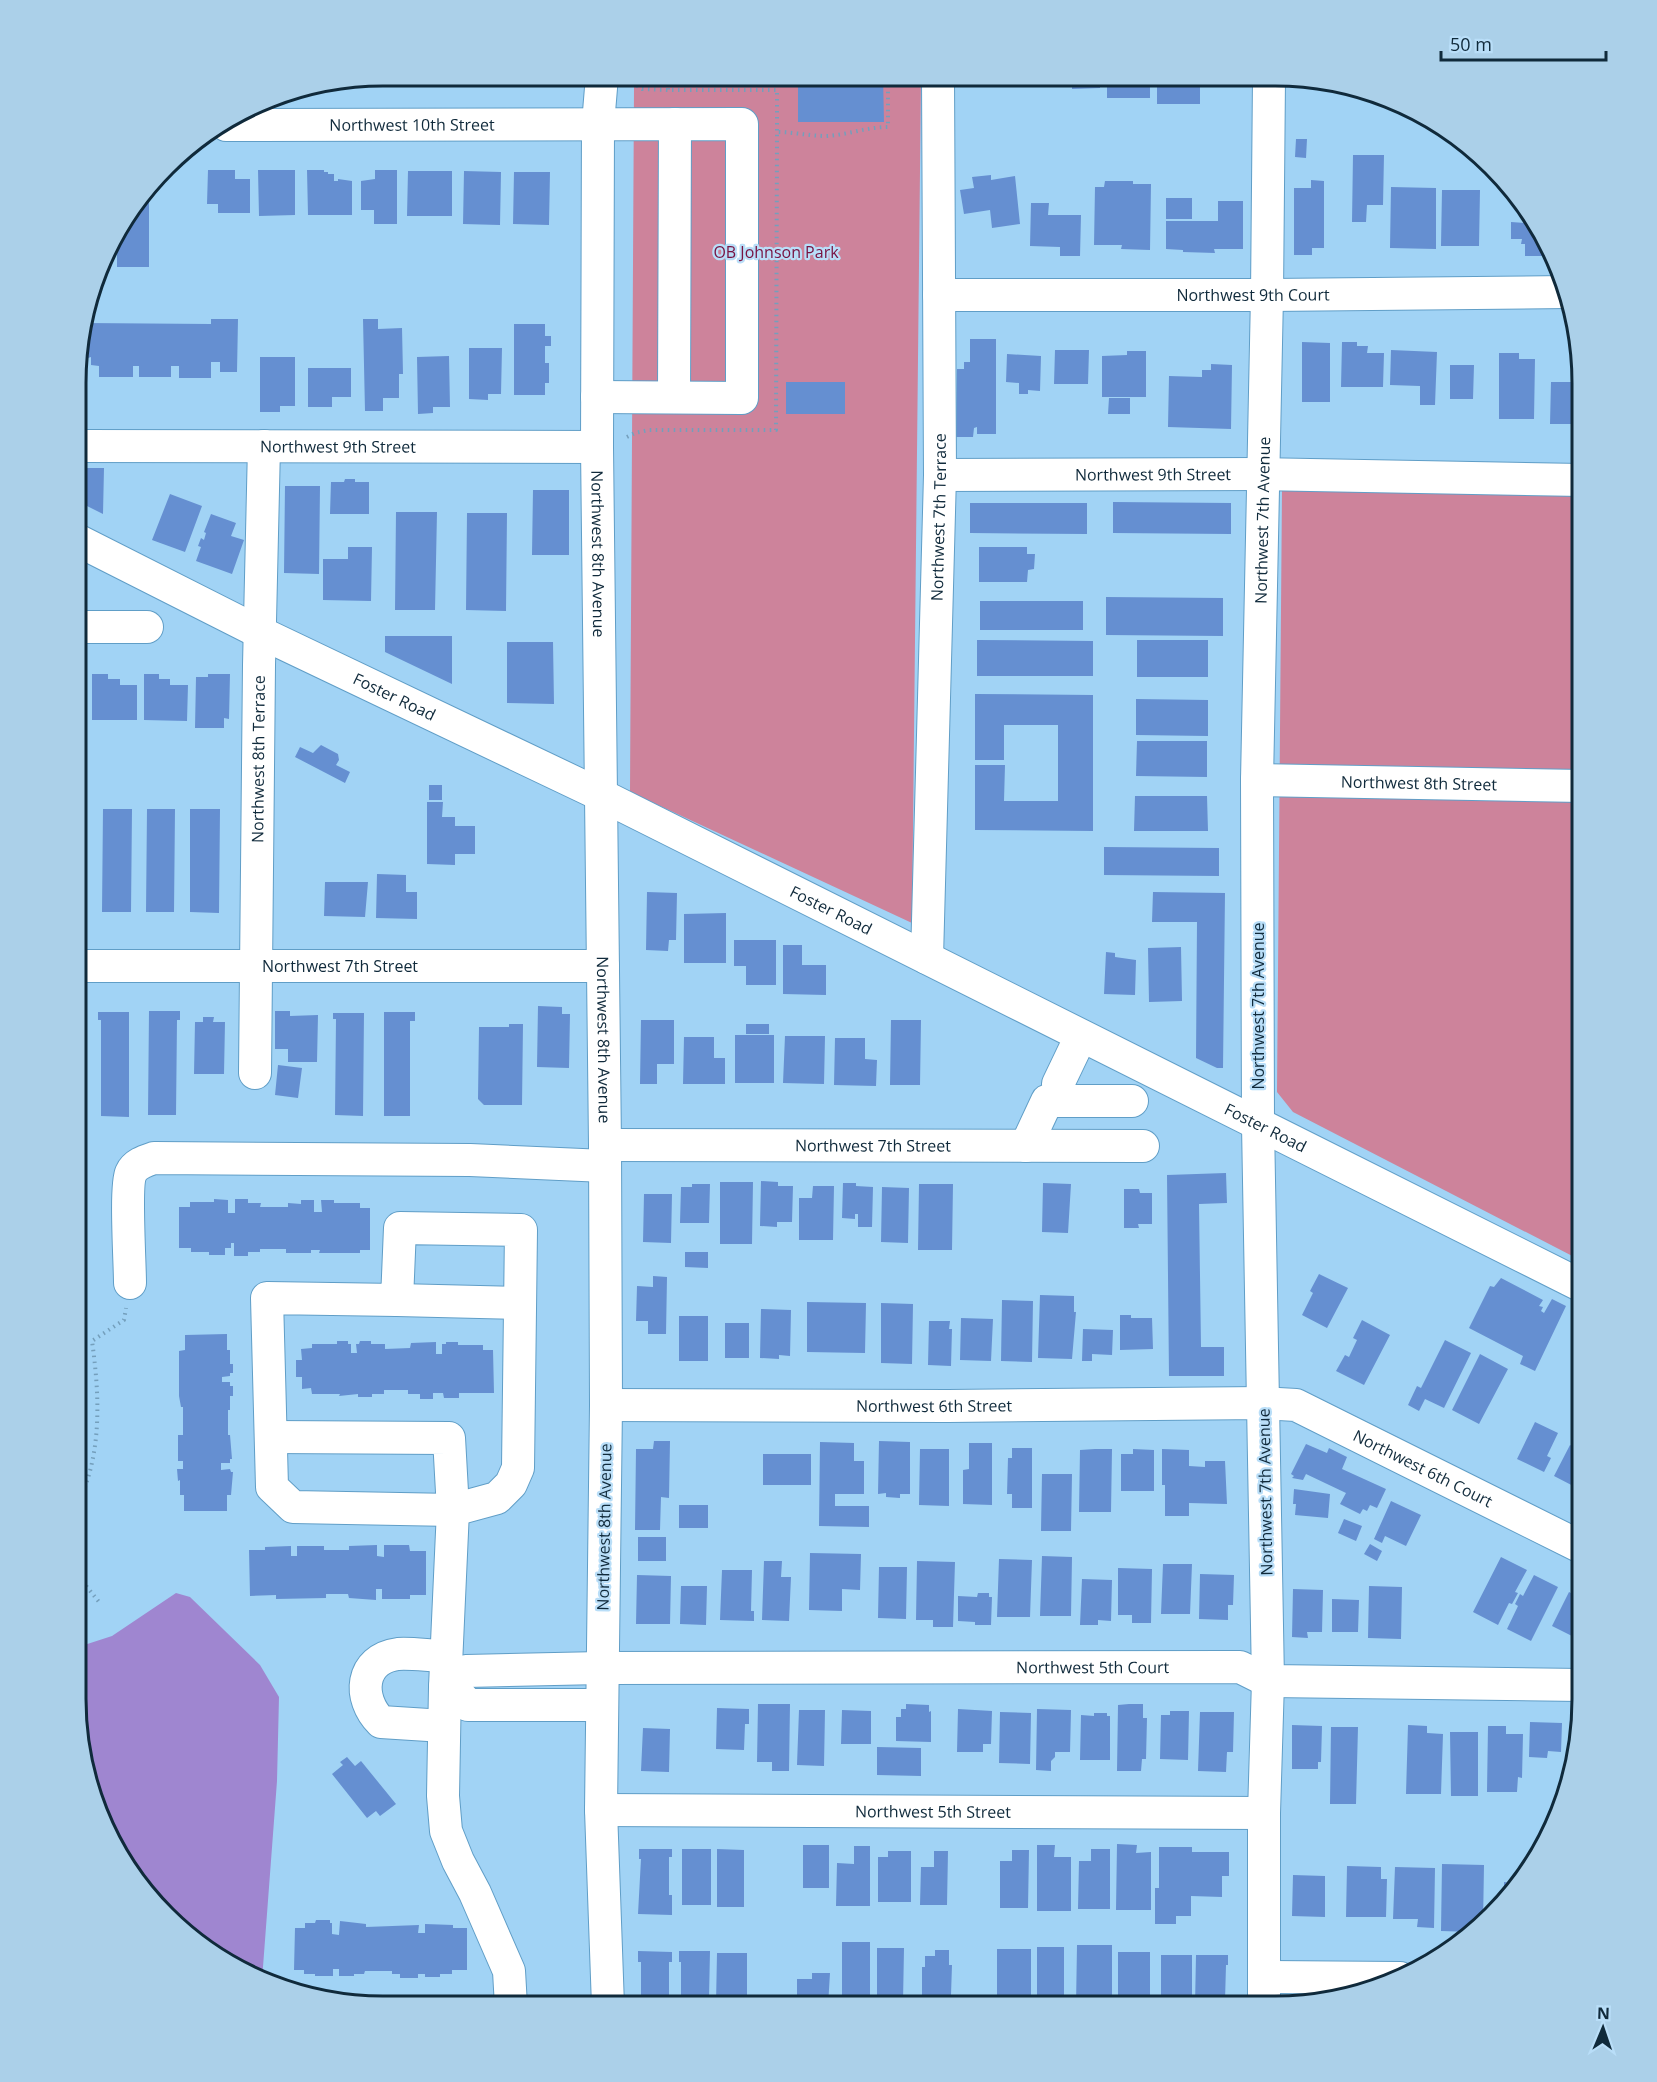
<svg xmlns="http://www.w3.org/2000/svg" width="1657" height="2082" font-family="'Open Sans',sans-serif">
  <rect width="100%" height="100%" fill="#a1d3f5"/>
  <path fill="#cd839b" d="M636 76 921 77 912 923 630 792 634 88Z
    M1282 489 1582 493V1261L1293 1112 1277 1092Z"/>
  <path fill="#9f86d0" d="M176 1593 190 1597 260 1665 279 1697 277 1781 262 1980 212 1955 165 1917 116 1853 86 1779 75 1700V1648L112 1636Z"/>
  <path fill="#658fd1" d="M798 76H883L884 122H798Z
    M1072 77H1100V88L1072 89Z
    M1107 77H1150V98H1107Z
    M1157 77H1200V104H1157Z
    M1207 77H1246V83L1207 81Z
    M1296 139H1307L1306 158 1295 157Z
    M1353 155H1384L1383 205H1367L1366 222H1352Z
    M208 170H235V179H250V213H218V204H207Z
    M258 170H295V215L259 216Z
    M307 170H324V172H328V174H334V181H338V179L352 181V215H308Z
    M375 170H397V224H374V210H361V181L375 179Z
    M408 171H452V216H407Z
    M464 171 501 172 500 225 463 224Z
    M514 172H550L549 225 513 224Z
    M991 175V180L1015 176 1020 224 992 228 990 210 964 214 960 190 974 188 972 177Z
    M1311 180 1324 181V248H1312V255H1294V188H1311Z
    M1105 181H1133V184H1151L1150 250 1121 249 1122 245H1094L1095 187H1104Z
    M1391 187 1436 188V249L1390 248Z
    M149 189V267H117V228Z
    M1442 190H1480L1479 246H1441Z
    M1166 198H1192V219H1166Z
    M1218 201H1243V249H1214L1215 253 1183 252V250L1166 249V221H1218Z
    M1031 203H1049L1048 215H1081L1080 256H1060V247L1030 246Z
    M1525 212H1529L1541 229 1552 256H1525V244H1521L1522 239H1511V222L1525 223Z
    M211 319H238L237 372H220V362H211V378H179V366H171V377H139V366H133V377H99V366L91 365V357L88 358 87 371H78V342L84 323 211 324Z
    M363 319H378V329L402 328 403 374H399V398H383V411H365Z
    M514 324H545V336H551V346H545V363H549V383H545V395H514Z
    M970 339H996V434H977V427L974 428 973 437H956L957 369H964V362H970Z
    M1302 342 1330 343V402H1302Z
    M1342 342H1357V346H1368L1367 353H1384L1383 387H1341Z
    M469 348H502L501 394H488V400L469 399Z
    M1055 350H1089L1088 384H1054Z
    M1391 350 1437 352 1435 405H1420V386L1390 385Z
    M1127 351H1146V397H1102V356L1127 355Z
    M1499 353H1519V359H1535L1534 419H1499Z
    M1007 354 1041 356 1040 391 1028 390V394H1019V383L1006 382Z
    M449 356 450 407H433V413L418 414 417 357Z
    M260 357H295V406H280V412H260Z
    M1211 364 1232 365 1231 429 1168 427 1169 376 1202 377V370H1211Z
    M1450 365H1474L1473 399H1450Z
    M308 368H351V397H332V407H308Z
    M786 382H845V414H786Z
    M1551 382H1581L1580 406 1582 405V424H1550Z
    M1109 398H1130V414H1108Z
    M77 468H104L103 514 77 501Z
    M345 479H355V482H369V514H330L331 482H344Z
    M285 486H320L319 574 284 573Z
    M533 490H569V555H532Z
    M170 494 202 506 185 552 152 540Z
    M1113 502 1231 503V534L1113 533Z
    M970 503H1087V534L970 533Z
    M396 512H437L435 610H395Z
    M467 513H507L506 611 466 610Z
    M211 514 236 523 231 536 244 540 232 574 196 561 201 547 198 546 201 538 204 540 206 533 204 532Z
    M348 547H372L371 601 323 600V559H348Z
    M979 547H1027V554H1035L1034 569 1028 570 1027 582H979Z
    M1106 597 1223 598V636L1106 635Z
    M980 601H1083V630H980Z
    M385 636H452V684L385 652Z
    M977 640 1093 641V676H977Z
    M1137 640H1208V677H1137Z
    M507 642H553L554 704 507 703Z
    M92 674H108V679H120V685H137V720H92Z
    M144 674H159V679H170V685H188L187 721 144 720Z
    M208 674H230L229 719 224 718V728H195L196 677H208Z
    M975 694 1093 695V831L975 830V765H1005L1004 801H1058V725H1004V760H975Z
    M1136 699 1208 700V736L1136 735Z
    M1137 741H1207V777L1136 776Z
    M321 745 338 754 339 760 336 765 350 772 345 783 295 757 300 747 313 753Z
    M429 785H442V800H429Z
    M1135 796H1207L1208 831H1134Z
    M427 802H443L442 817H455V826H475V854H455V865L427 864Z
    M103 809H132L131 912H102Z
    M147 809H175L174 912H146Z
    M190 809H220L219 913 190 912Z
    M1104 847 1219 848V876L1104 875Z
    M77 860H85V915H77Z
    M377 874 406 875V892H417V919L376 918Z
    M325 882H368L365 917 324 916Z
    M647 892 677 893 676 940H669L668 951 646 950Z
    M1153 892 1225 893 1223 1068H1217L1196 1058 1197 922H1152Z
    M726 913V963H684V914Z
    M734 940H776V985H746V966H734Z
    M783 945H802V965H826V995L783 994Z
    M1181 947 1182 1001 1149 1002 1148 948Z
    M1106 952 1115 953V957L1136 960 1135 995 1104 994Z
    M538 1006 562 1007V1014H570L569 1068 537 1067Z
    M149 1011H180V1020H177L176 1115H148Z
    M275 1011H290V1016L318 1015 317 1062H288V1049H275Z
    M98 1012H129V1117L101 1116V1020H98Z
    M384 1012H415V1021H410V1116H384Z
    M333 1013H364L363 1116 335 1115 336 1019H333Z
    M203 1017H214L213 1022H225L224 1074H194L195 1022H203Z
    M641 1020H674V1064H657V1084H640Z
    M891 1020H921L920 1085H890Z
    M509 1024H523L522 1105H484L478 1099 479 1027H509Z
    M746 1024H769V1034H746Z
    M735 1035H774V1083H735Z
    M785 1036H825L824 1084 783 1083Z
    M684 1037H714V1058H725V1084H683Z
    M835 1038H865V1059L877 1060 876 1086 834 1085Z
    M278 1065 302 1068 298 1098 275 1095Z
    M1226 1173 1227 1203 1199 1204 1201 1347H1224V1376H1169L1167 1175Z
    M761 1181 778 1182V1186H793L792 1222H777V1227L760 1226Z
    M720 1182H753L752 1244H720Z
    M843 1183H856V1186L873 1187 872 1227H858V1214H855V1219L842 1218Z
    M1043 1183 1071 1184 1068 1233 1042 1232Z
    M692 1184H710L709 1223H680L681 1187H692Z
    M919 1184H953L952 1250H918Z
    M813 1186H834L833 1240H799V1198H812Z
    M882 1187 909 1188 908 1243 881 1242Z
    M1124 1189H1139L1140 1193H1152V1224H1138L1139 1228H1124Z
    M644 1194H672L671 1243 643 1242Z
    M214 1199 228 1200V1213H235V1199H248V1203H261L260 1207H288V1203L301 1204V1200H314V1212H322L321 1200H334V1203H360V1208H370V1250H360V1253H319L320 1250H311V1253H286V1249H260V1252H248V1256H234V1243H231V1248H225V1255H209V1252H191V1248H179V1207H190V1202H214Z
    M685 1252H708V1268L685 1267Z
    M1319 1274 1348 1288 1327 1328 1302 1315 1313 1293 1310 1291Z
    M653 1276 667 1277 666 1334H648V1321H636L637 1286 653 1287Z
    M1501 1278 1543 1300 1539 1306 1543 1307 1541 1311 1544 1313 1552 1299 1566 1306 1535 1371 1520 1364 1523 1356 1469 1328 1490 1286 1494 1287Z
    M1040 1295 1074 1296V1312H1076L1072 1359 1038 1358Z
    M1002 1300 1033 1301 1032 1362 1001 1361Z
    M807 1302 866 1303 865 1353 807 1352Z
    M881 1303 913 1304 912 1364 881 1363Z
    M761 1309 791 1310 790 1356 779 1355V1359L760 1358Z
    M1120 1315H1131V1318H1152L1153 1349 1120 1350Z
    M679 1316H708V1361H679Z
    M961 1318 993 1319 991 1361 960 1360Z
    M1362 1320 1390 1335 1364 1385 1336 1371 1345 1355 1349 1357 1357 1340 1353 1338Z
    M929 1321H950L949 1329H952L951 1366 928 1365Z
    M725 1323H749V1358H725Z
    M1083 1329 1113 1330 1112 1355 1092 1354V1361H1082Z
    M227 1334V1350H230V1364H233V1373H230V1376L222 1377V1382H230V1386H233V1396H230V1410H228V1435H230L232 1459H230V1463H221V1470L230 1469 231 1472H233L231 1495H227V1511H184V1495H180V1480L178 1481 177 1469H183V1461H178V1435H183V1407H181L179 1396V1351L185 1350V1335Z
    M1445 1340 1471 1353 1444 1408 1425 1399 1419 1411 1408 1405 1417 1386 1421 1388Z
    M337 1341H348V1344H351V1353H357L356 1344H359L360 1341H371V1344H385V1349L410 1348 411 1343 436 1342V1354H442V1344H446V1342H458V1345H483V1350H493L494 1393H459V1398H444L443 1393H433V1399H420V1394H408V1390H384V1394H372V1397H358V1394L339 1396 340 1394H312L311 1388 302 1389V1377H296V1360H302L301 1349 312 1348V1344H337Z
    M1480 1354 1508 1369 1479 1424 1452 1410Z
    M1535 1422 1558 1433 1547 1456 1551 1458 1544 1472 1517 1459Z
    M654 1441H670L669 1498 661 1497 660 1530H635L636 1449H653Z
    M879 1441 910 1442V1494H900V1498L886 1497V1493L878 1494Z
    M820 1442 854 1443V1461H864V1494H835V1506H869V1527L819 1526Z
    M969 1443H992V1505L963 1504V1470L969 1469Z
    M1306 1444 1327 1453 1329 1448 1347 1457 1342 1469 1386 1489 1377 1508 1370 1505 1367 1511 1363 1509 1360 1514 1340 1504 1346 1493 1306 1474 1303 1480 1292 1478 1294 1476 1291 1474Z
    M1570 1445 1581 1451V1490L1554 1476Z
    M1012 1448H1032V1508H1012V1494H1007L1008 1458H1012Z
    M920 1449H949V1506L919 1505Z
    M1095 1449H1112L1111 1512H1079L1080 1450Z
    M1133 1449 1154 1450V1491H1121V1454H1133Z
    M1162 1449 1189 1450V1466L1205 1467V1461H1225L1227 1504 1189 1503V1516H1165V1485H1162Z
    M763 1454H811V1485H763Z
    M1042 1474H1072L1071 1531H1041Z
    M1294 1489 1330 1494 1328 1518 1295 1515 1296 1504H1293Z
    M1391 1501 1421 1515 1406 1546 1385 1536 1382 1543 1374 1539Z
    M679 1505H708V1528H679Z
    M1344 1519 1362 1526 1356 1541 1338 1533Z
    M638 1537H666V1561H638Z
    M1370 1544 1382 1551 1377 1561 1364 1554Z
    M377 1545V1556L384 1557V1545H409L410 1551H426V1595H410V1599H382V1589H376V1600L349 1598 348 1594H326V1598L276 1599V1595L250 1596 249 1550H265V1547L291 1546V1556H297V1546H324V1550H349V1546Z
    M810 1553 861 1554 860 1590 842 1589V1611L809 1610Z
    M1042 1556 1072 1557 1071 1616H1040Z
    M1501 1557 1527 1570 1515 1592 1518 1593 1512 1604 1509 1603 1498 1625 1473 1612Z
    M999 1559 1032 1560 1030 1617H997Z
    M764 1561H782L781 1577H791L789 1621 762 1620Z
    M917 1561 955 1562 953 1627H933V1620H916Z
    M1163 1564H1192L1190 1614H1161Z
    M879 1567H907L906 1619 878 1618Z
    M1118 1568 1152 1569 1151 1623H1132V1615H1118Z
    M722 1570H752L751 1611H754V1621L720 1620Z
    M1200 1574 1234 1575 1233 1605H1228V1620L1199 1619Z
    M637 1575 671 1576 670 1624H636Z
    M1534 1575 1558 1587 1531 1641 1507 1629 1518 1606 1515 1604 1520 1594 1523 1596Z
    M1082 1579 1112 1580 1111 1621 1098 1620V1625H1080Z
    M681 1586H707L706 1625 680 1624Z
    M1369 1586 1402 1587 1401 1639 1368 1638Z
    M1293 1589 1323 1590 1322 1632H1307L1308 1638 1292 1637Z
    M1569 1592 1581 1598 1580 1640 1552 1626Z
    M978 1593H989V1597H992L991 1625H975V1622L958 1621V1596L977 1597Z
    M1332 1599 1359 1600 1358 1632H1332Z
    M758 1704H790L789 1771H772V1762H757Z
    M906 1704 929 1705V1712L931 1711V1742L896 1741V1717H901V1709H906Z
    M1129 1704H1143V1718H1147L1146 1759H1142L1141 1771H1117L1118 1705Z
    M717 1708 749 1709V1724H745L744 1750 716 1749Z
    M958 1709 992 1711 991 1744H983V1752H957Z
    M1037 1709 1071 1710 1070 1752H1055V1757L1051 1761V1771L1036 1770Z
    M799 1710H825L824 1766 797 1765Z
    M842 1710 871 1711V1744H841Z
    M1170 1711H1189L1188 1760 1160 1759 1161 1715H1170Z
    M1000 1712 1031 1713 1030 1764 999 1763Z
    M1200 1712H1234L1233 1752H1227L1226 1772 1198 1771Z
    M1094 1713H1107V1716H1110V1760H1080L1081 1715 1094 1716Z
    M1570 1719 1581 1720 1571 1773H1569Z
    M1530 1722 1562 1723 1561 1752 1548 1751 1547 1758 1529 1757Z
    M1292 1725 1322 1726 1321 1762H1318V1769H1292Z
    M1408 1725 1427 1726V1733L1443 1734 1441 1794H1406Z
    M1488 1726H1506V1734H1523L1522 1778 1518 1777 1517 1792H1487Z
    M1331 1727H1358L1356 1804H1330Z
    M643 1728 670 1729 669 1772 641 1771Z
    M1450 1732H1478V1796H1451Z
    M877 1747 921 1748V1776L877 1775Z
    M347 1757 355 1766 361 1761 396 1804 380 1816 376 1811 367 1818 332 1774 343 1765 340 1762Z
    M1117 1844 1137 1845 1136 1853 1151 1852V1910H1116Z
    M803 1845H829V1888H803Z
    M1037 1845H1055L1054 1857H1071V1911H1037Z
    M854 1846H870V1906H836L837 1863 854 1864Z
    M1159 1847H1192V1852H1229V1876H1222V1897L1191 1896V1916H1176V1924H1155V1888H1159Z
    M639 1849H672V1857H669V1895H672V1915L638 1914 641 1859H639Z
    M682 1849H711V1905H682Z
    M717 1849 744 1850V1907H717Z
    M1091 1849H1110V1909H1078L1079 1861H1091Z
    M1012 1850H1029L1028 1908H1000V1861H1012Z
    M888 1851H911V1902H878V1857H888Z
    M934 1851H948L947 1905H920L921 1867H934Z
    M1442 1864 1484 1865 1483 1924 1473 1932 1441 1931Z
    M1347 1866 1381 1867V1879H1387L1386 1917H1346Z
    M1395 1867 1435 1868 1434 1928 1417 1927 1418 1919H1393Z
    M1293 1875 1325 1876V1917L1292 1916Z
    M1517 1878H1523L1504 1902V1882L1517 1883Z
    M316 1920H330V1923H332V1934L339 1935 340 1921 366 1924V1927L419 1925 418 1933H425V1924L453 1925V1928H467V1970H452V1974H440V1977H425V1974H418V1978H400V1974H392V1971H365L364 1974H354V1976H339V1969H333V1976H315V1974H304V1970H294L295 1928H305V1923H315Z
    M842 1942H870V2003H842Z
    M1077 1945H1112V1997H1093V2006H1076Z
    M1037 1947H1064V2006H1037Z
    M877 1948H904L903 2002H877Z
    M997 1949H1031V2005H997Z
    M935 1950H949V1965H952L951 1995 949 1996V2004H927V1997H922V1967H925V1956H935Z
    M638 1951 672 1952V1962H669V1997H672V2006H638V1999H641V1962H638Z
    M679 1951H710L709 1998H712V2006H679V1998H681V1962H679Z
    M1118 1952H1150V2006H1118Z
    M717 1953H747V1998H731L732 2004H716Z
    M1161 1955H1192V2006H1161Z
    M1196 1955H1228V1965H1226L1225 2001H1228V2006H1195Z
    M812 1973H830L828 2006H797V1979H812Z"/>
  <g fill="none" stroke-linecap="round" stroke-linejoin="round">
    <g stroke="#609ec7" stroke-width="34">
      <g id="minor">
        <path id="s1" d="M602 76 598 124 597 447 605 1145 606 1405 601 1810 608 2006"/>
        <path id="s2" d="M226 125 742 124V398L597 397"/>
        <path id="s3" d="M939 295H1267L1567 292"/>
        <path d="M674 397 675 124"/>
        <path id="s4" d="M77 446 597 447"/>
        <path id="s5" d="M940 475 1262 474 1582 480"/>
        <path id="s6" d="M77 540 259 632 601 795 1582 1286"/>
        <path d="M77 627H147"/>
        <path id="s7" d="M1257 780 1582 786"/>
        <path id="s8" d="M927 958 940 475 938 77"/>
        <path id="s9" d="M76 966H603"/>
        <path id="s10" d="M255 1073 259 665 264 446"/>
        <path d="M1058 1084 1081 1036"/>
        <path id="s11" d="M605 1145 1143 1146"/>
        <path d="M1026 1146 1047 1101H1132"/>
        <path d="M400 1228 521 1230 518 1468 511 1484 497 1498 453 1510 293 1507 272 1487 267 1298 397 1300Z"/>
        <path d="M130 1283C130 1264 125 1186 131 1173 135 1164 145 1161 154 1158L470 1160 605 1166"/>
        <path d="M397 1300 519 1303"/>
        <path id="s12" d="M606 1405 948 1406 1263 1403 1296 1405 1581 1547"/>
        <path d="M271 1437 449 1438 453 1510 445 1687 443 1796 446 1831 458 1861 475 1893 509 1971 511 2006"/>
        <path d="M445 1687H452L468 1705H601"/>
        <path id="s13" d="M452 1687 466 1671 601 1668 1240 1667 1268 1681 1581 1685"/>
        <path d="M444 1726 381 1722C357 1698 360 1659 398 1654 413 1653 431 1656 446 1656"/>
        <path id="s14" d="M601 1810 1264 1813"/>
        <path d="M1264 1977 1400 1978"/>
        <path id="s15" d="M1264 2006V1813L1268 1681 1258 1125 1257 780 1267 295 1269 78"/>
      </g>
    </g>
    <path stroke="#749fbc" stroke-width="4" stroke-dasharray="1.5 4.5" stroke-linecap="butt" d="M668 76V90H777V132
      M627 79 642 89 668 90
      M627 437 635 433 649 430H776L777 132C794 132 809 136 826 136 847 135 867 127 888 127V76
      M75 1516C80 1501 86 1486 90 1471 101 1429 98 1384 92 1341L124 1320 126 1308
      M75 1572 99 1602"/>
    <use href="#minor" stroke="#fff" stroke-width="32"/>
  </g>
  <g text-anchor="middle" stroke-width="4.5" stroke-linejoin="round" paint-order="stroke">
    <g font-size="16" fill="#102a3b" stroke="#b9def8">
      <text dy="6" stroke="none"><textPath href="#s2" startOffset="186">Northwest 10th Street</textPath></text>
      <text dy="6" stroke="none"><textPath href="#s3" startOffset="314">Northwest 9th Court</textPath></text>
      <text dy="6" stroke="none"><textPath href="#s4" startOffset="261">Northwest 9th Street</textPath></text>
      <text dy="6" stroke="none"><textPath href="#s5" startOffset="213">Northwest 9th Street</textPath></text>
      <text dy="6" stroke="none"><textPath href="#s8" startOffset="441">Northwest 7th Terrace</textPath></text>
      <text dy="6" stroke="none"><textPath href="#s15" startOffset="1486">Northwest 7th Avenue</textPath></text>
      <text dy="6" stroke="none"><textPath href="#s1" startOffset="478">Northwest 8th Avenue</textPath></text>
      <text dy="6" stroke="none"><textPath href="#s6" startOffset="354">Foster Road</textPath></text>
      <text dy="6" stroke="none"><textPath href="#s10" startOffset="314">Northwest 8th Terrace</textPath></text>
      <text dy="6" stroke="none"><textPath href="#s7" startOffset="162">Northwest 8th Street</textPath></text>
      <text dy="6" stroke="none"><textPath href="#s6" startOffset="840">Foster Road</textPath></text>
      <text dy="6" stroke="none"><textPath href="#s9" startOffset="264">Northwest 7th Street</textPath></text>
      <text transform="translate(1258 1006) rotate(-90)" y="6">Northwest 7th Avenue</text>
      <text dy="6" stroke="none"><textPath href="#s1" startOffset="964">Northwest 8th Avenue</textPath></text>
      <text dy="6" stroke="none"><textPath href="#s6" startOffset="1326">Foster Road</textPath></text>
      <text dy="6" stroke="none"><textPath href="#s11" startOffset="268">Northwest 7th Street</textPath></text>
      <text dy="6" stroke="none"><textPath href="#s12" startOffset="328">Northwest 6th Street</textPath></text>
      <text dy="6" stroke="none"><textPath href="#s12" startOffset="832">Northwest 6th Court</textPath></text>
      <text transform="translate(1265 1492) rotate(-91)" y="6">Northwest 7th Avenue</text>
      <text transform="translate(604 1527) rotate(-89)" y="6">Northwest 8th Avenue</text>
      <text dy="6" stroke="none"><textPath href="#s13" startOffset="648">Northwest 5th Court</textPath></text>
      <text dy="6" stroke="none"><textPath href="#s14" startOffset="332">Northwest 5th Street</textPath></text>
    </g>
    <g font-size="16" fill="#781241" stroke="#b9def8">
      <text x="776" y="258">OB Johnson Park</text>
    </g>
  </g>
  <path d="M0 0H1657V2082H0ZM383 86H1275A297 297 0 0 1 1572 383V1699A297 297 0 0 1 1275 1996H383A297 297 0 0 1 86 1699V383A297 297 0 0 1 383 86Z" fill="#abd0e9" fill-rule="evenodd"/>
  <path fill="none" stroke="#102a3b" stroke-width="3" d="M383 86H1275A297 297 0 0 1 1572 383V1699A297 297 0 0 1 1275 1996H383A297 297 0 0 1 86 1699V383A297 297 0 0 1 383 86Z"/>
  <g transform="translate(1603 2028) rotate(2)" stroke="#b9def8" stroke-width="4.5" paint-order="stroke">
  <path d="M0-4.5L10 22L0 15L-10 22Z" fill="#102a3b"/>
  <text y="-9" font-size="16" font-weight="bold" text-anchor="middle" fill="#102a3b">N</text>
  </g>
  <path d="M1441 51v9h165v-9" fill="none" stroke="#102a3b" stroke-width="3"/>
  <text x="1450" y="51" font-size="18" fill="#102a3b" stroke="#b9def8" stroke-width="4.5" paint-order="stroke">50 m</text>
</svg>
